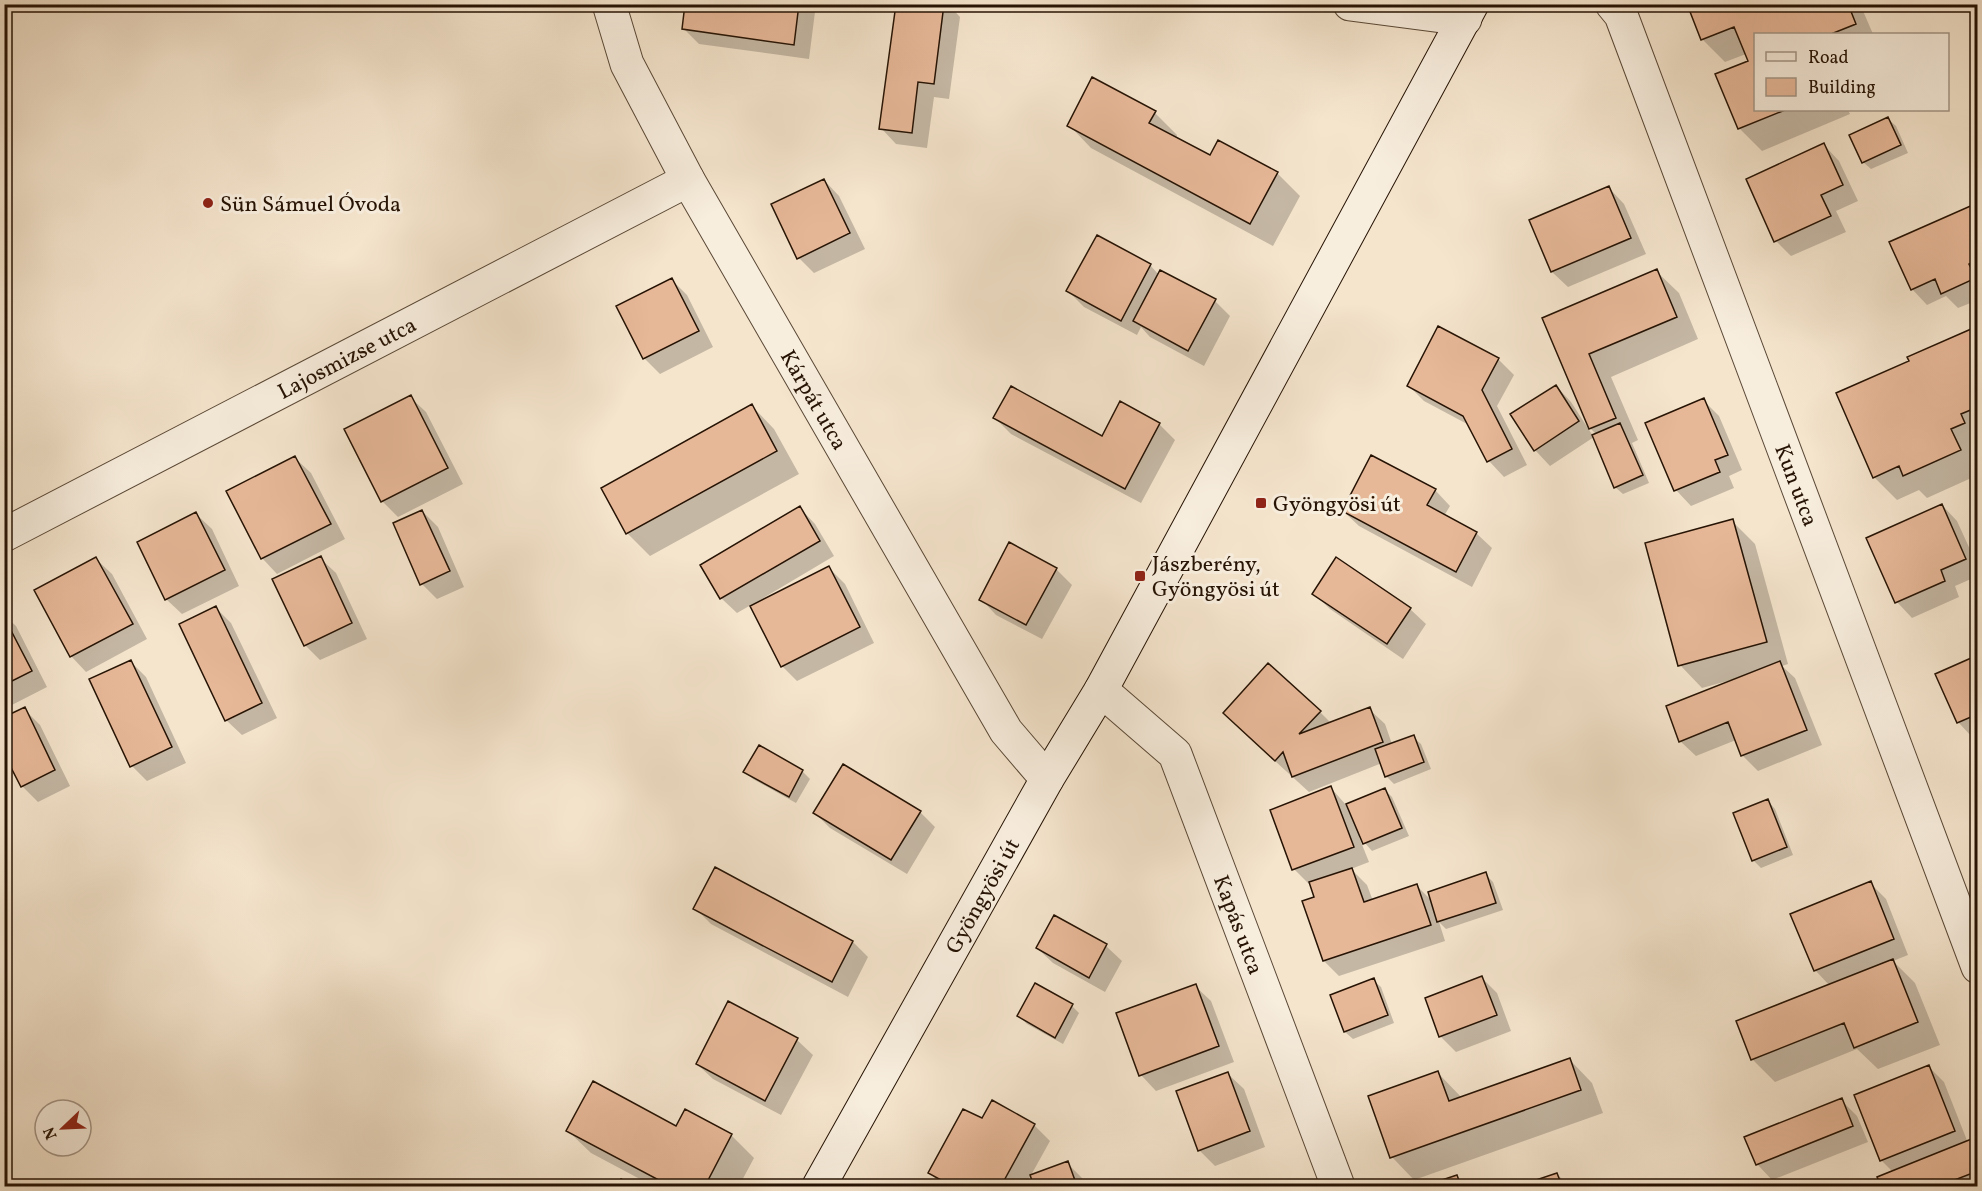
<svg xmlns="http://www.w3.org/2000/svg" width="1982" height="1191" font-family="Vollkorn,serif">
  <rect width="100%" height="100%" fill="#f5e5cd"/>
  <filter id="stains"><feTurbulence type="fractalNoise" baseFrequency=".00333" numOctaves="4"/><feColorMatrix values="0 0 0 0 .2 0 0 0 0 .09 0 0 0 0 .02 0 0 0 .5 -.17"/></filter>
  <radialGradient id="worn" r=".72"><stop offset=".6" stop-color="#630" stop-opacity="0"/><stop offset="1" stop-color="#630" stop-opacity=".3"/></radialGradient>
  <path fill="#0003" d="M686 4H816L809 59 699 44 683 28Z
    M898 4H948L960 17 949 99 934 97 927 148 896 144 881 128Z
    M1689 4H1860L1873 34H1756V110H1848L1850 114 1762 151 1740 129 1717 75 1750 62 1746 54 1725 62 1703 40Z
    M1155 113 1177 135 1176 139 1210 157 1277 173 1300 196 1273 246 1091 148 1069 125Z
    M1888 119 1896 126 1908 153 1871 169 1863 162Z
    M1824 145 1839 161 1858 201 1836 211 1846 232 1791 256 1776 241Z
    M824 180 839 196 865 249 814 273 799 258Z
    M1609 188 1624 204 1646 254 1568 287 1552 272 1531 221Z
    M1974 205 1978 208V300L1958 308 1946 296 1927 305 1912 289Z
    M1150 265 1159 275 1215 301 1230 316 1204 366 1150 337 1141 327 1137 335 1084 307 1068 291Z
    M1656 271 1679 293 1698 339 1611 377 1638 440 1632 443 1649 483 1623 494 1615 487 1594 437 1550 466 1535 450 1556 386 1571 402 1593 436 1597 435 1590 428 1544 318Z
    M672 280 687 295 713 347 660 374 644 358Z
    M1978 328V450L1972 452 1978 463V475L1927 498 1919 490 1897 500 1874 477 1911 362Z
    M1498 359 1514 375 1497 406 1527 465 1504 477 1489 461 1469 425 1424 401 1409 386Z
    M410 397 426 412 463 484 398 517 383 502 346 430Z
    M1703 400 1719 416 1742 470 1729 476 1734 488 1691 506 1676 490 1647 424Z
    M752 406 774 429 799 474 650 556 627 533 603 489Z
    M995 418 1102 438 1159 424 1175 440 1141 503 1011 434Z
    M295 458 311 473 345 539 277 574 262 558Z
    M1435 490 1450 506 1444 516 1476 533 1492 548 1472 587 1359 526 1343 511Z
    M1942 505 1957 521 1978 567V576L1955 586 1959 597 1912 618 1897 602Z
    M800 508 815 524 834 556 755 603 756 605 829 568 845 584 874 643 797 681 782 666 751 605 737 613 721 598Z
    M422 511 438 527 464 587 437 599 422 584Z
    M196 514 212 529 239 586 182 614 166 599Z
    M1732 521 1755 544 1788 664 1782 666 1795 678 1822 745 1758 771 1742 755 1736 740 1696 756 1680 741 1731 682V680L1702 688 1680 665Z
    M320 558 336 573 367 639 320 660 305 645Z
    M96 559 112 574 147 639 86 672 71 656Z
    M1056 569 1072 585 1042 639 996 615 981 599Z
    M1314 594 1410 609 1426 624 1403 659 1330 609Z
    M216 608 231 623 277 718 242 735 226 720Z
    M4 615 16 626 47 687 4 709Z
    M1978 657V736L1973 738 1958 722Z
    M130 661 146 677 186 763 147 781 132 766Z
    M24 709 40 725 70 786 38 802 22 786Z
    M1369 709 1385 724 1392 744 1413 737 1421 744 1431 769 1394 784 1386 776 1382 763 1309 792 1240 729 1320 712 1331 723Z
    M745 771H802L810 779 796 803 753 779Z
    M1331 788 1347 806 1385 790 1392 797 1409 836 1372 851 1365 843 1362 836 1359 837 1369 862 1351 869 1367 885 1373 901 1417 886 1432 901 1485 874 1493 882 1503 910 1446 929 1439 922 1445 941 1339 976 1324 961 1316 898 1311 884H1309L1294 869Z
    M1768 801 1775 809 1793 855 1761 868 1753 860Z
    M920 812 935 827 907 874 830 828 815 813Z
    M716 869 853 942 868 957 848 997 711 924 695 908Z
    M1870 883 1886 899 1908 955 1893 961 1915 983 1940 1045 1878 1069 1857 1049 1775 1082 1752 1059 1830 986 1815 970Z
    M1055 917 1106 946 1122 961 1105 992 1053 963 1037 948Z
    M1482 978 1497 993 1511 1031 1456 1052 1440 1036Z
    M1373 980 1381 987 1394 1023 1353 1039 1345 1032 1332 996Z
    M1195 986 1211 1001 1234 1062 1156 1091 1141 1075Z
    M1072 1006 1079 1013 1063 1044 1027 1024 1019 1016Z
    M797 1040 813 1055 781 1115 713 1079 697 1064Z
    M1570 1060 1592 1083 1603 1113 1414 1180 1392 1157 1438 1073 1462 1098Z
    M1929 1067 1944 1082 1968 1143 1974 1140 1978 1144V1186H1883L1879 1178 1893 1172 1881 1160Z
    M1228 1074 1244 1089 1265 1147 1215 1166 1199 1150Z
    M1841 1100 1857 1116 1868 1142 1772 1180 1757 1164Z
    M993 1102 1034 1125 1050 1141 1025 1186H943L930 1173 982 1120Z
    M685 1111 732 1136 754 1158 739 1186H653L591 1153 568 1131 677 1128Z
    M1067 1163 1083 1179 1086 1186H1035L1032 1176Z
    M1557 1174 1569 1186H1522Z
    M1456 1177 1466 1186H1429Z"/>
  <path fill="#e7b898" stroke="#261304" stroke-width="1.5" d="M685 4H799L794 45 682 29Z
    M896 4H944L934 84 918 82 912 133 879 129Z
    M1687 4H1848L1856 24 1831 34H1756V110H1785L1738 129 1715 74 1748 61 1734 27 1701 40Z
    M1092 77 1156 111 1149 123 1210 155 1218 140 1278 172 1250 224 1067 126Z
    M1888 117 1901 145 1862 163 1849 135Z
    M1824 143 1843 185 1821 195 1831 216 1774 242 1746 179Z
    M824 179 850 233 797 259 771 204Z
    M1609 186 1631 238 1551 272 1529 220Z
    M1975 204 1978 210V260L1969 264 1976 278 1941 294 1935 279 1911 290 1889 242Z
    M1097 235 1151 264 1121 321 1066 291Z
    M1657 269 1677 317 1589 354 1616 418 1589 429 1542 318Z
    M1160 270 1216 299 1188 351 1133 321Z
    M672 278 699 331 643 359 616 306Z
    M1438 326 1499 358 1482 390 1512 449 1487 462 1463 416 1407 386Z
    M1978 326V407L1961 414 1965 423 1951 429 1961 450 1903 476 1899 466 1873 478 1836 393 1909 361 1907 357Z
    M1556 385 1579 421 1534 451 1510 414Z
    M1011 386 1102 436 1120 401 1160 423 1125 489 993 418Z
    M411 395 448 468 381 502 344 429Z
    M1704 398 1728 455 1715 460 1720 472 1674 491 1645 423Z
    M752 404 777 451 626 534 601 488Z
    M1620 423 1643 475 1614 488 1592 435Z
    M1371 455 1436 489 1427 505 1477 532 1456 572 1342 511Z
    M295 456 331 524 261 559 226 491Z
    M1942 504 1966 559 1941 570 1945 581 1895 603 1866 538Z
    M800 506 820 541 720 599 700 565Z
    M422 510 450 571 420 585 393 523Z
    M196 512 225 570 165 600 137 542Z
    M1733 519 1767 642 1678 666 1645 543Z
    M1009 542 1057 568 1026 625 979 600Z
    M321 556 352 623 304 646 272 579Z
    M96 557 133 624 70 657 34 590Z
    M1336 557 1411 608 1387 644 1312 594Z
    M829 566 860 627 781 667 750 606Z
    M216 606 262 703 225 721 179 624Z
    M4 617 32 671 4 685Z
    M1978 655V714L1957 723 1935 674Z
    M131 660 172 747 130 767 89 679Z
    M1780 661 1807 730 1741 756 1728 722 1679 742 1666 706Z
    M1268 663 1321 711 1299 734 1370 707 1383 742 1292 777 1283 752 1275 761 1223 713Z
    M25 707 55 770 21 787 4 754V717Z
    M1414 735 1424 762 1385 777 1375 749Z
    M759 745 803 770 789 797 743 772Z
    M843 764 921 811 891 860 813 813Z
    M1331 786 1354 847 1292 870 1270 810Z
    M1385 788 1402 828 1363 844 1346 804Z
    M1768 799 1787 847 1752 861 1733 813Z
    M715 867 853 941 832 982 693 909Z
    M1352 868 1364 902 1417 884 1431 925 1323 961 1302 901 1314 897 1309 882Z
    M1486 872 1496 903 1437 922 1428 892Z
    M1871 881 1894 939 1814 971 1790 914Z
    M1054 915 1107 944 1089 978 1036 948Z
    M1893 959 1918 1022 1854 1048 1844 1023 1751 1060 1736 1021Z
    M1482 976 1497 1015 1439 1037 1425 998Z
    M1374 978 1388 1015 1344 1032 1330 995Z
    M1035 983 1073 1004 1055 1038 1017 1016Z
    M1196 984 1219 1046 1139 1076 1116 1013Z
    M728 1001 798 1038 765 1101 696 1064Z
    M1570 1058 1581 1090 1390 1158 1368 1096 1438 1071 1449 1101Z
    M1929 1065 1955 1131 1880 1161 1854 1095Z
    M1228 1072 1250 1131 1198 1151 1176 1091Z
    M593 1081 676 1126 685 1109 732 1134 705 1186H670L566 1131Z
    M1842 1098 1853 1126 1756 1165 1744 1137Z
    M992 1100 1035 1124 1001 1186H952L928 1173 963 1109 982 1118Z
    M1974 1138 1978 1146V1171L1939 1186H1881L1877 1177Z
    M1068 1161 1077 1186H1034L1030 1175Z
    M1557 1173 1562 1186H1518Z
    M1457 1175 1461 1186H1424Z
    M621 1179 635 1186H617Z"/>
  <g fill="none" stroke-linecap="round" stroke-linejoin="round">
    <g stroke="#5a4836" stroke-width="35">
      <g id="street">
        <path id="s1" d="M609 4 627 64 688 180 1006 731 1047 779"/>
        <path d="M1350 4 1465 19"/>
        <path id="s2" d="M1612 4 1621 15 1978 967"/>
        <path id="s3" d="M4 535 688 180"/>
        <path id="s4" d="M1101 690 1175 754 1338 1186"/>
      </g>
    </g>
    <g stroke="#261304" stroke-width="35">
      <g id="secondary">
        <path id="s5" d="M819 1186 1047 779 1101 690 1472 4"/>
      </g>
    </g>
    <use href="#street" stroke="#f8eede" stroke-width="33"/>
    <use href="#secondary" stroke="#f8eede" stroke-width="33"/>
  </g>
  <g fill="#8f2418" stroke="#f8eede" stroke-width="2">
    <circle cx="208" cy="203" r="6"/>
    <rect x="1255" y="497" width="12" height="12" rx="3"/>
    <rect x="1134" y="570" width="12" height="12" rx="3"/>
  </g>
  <g text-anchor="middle" stroke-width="6" stroke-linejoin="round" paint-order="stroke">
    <g font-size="22" fill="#261304" stroke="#f8eede" text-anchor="start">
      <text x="220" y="211">Sün Sámuel Óvoda</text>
      <text x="1273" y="511">Gyöngyösi út</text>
      <text x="1152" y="571">Jászberény,<tspan x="1152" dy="25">Gyöngyösi út</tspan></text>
    </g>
    <g font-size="22" fill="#261304" stroke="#f8eede">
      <text dy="8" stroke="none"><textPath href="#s3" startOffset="386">Lajosmizse utca</textPath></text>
      <text dy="8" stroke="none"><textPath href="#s1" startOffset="447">Kárpát utca</textPath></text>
      <text dy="8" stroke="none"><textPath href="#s2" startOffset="516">Kun utca</textPath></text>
      <text dy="8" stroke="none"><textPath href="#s5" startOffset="333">Gyöngyösi út</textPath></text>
      <text dy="8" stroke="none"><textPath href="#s4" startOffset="280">Kapás utca</textPath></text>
    </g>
  </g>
  <rect width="1982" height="1191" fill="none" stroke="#f5e5cd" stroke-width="24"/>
  <rect x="6" y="6" width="1970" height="1179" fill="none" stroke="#261304" stroke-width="3"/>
  <rect x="12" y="12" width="1958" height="1167" fill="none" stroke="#261304" stroke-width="1.5"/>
  <rect x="1754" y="33" width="195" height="78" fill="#f8eede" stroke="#a49687" stroke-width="1.5"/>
  <rect x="1766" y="52" width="30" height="9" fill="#f8eede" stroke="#a49687" stroke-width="1.5"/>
  <text x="1808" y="63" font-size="18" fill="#261304">Road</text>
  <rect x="1766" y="78" width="30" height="18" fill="#e7b898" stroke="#a49687" stroke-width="1.5"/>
  <text x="1808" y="93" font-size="18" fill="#261304">Building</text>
  <g transform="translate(63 1128) rotate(247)"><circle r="28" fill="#f8eede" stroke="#a49687" stroke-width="1.5"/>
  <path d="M0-4.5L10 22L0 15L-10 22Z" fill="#8f2418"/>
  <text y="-9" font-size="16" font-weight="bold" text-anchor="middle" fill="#261304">N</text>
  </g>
  <rect width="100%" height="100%" filter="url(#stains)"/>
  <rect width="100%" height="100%" fill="url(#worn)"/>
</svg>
